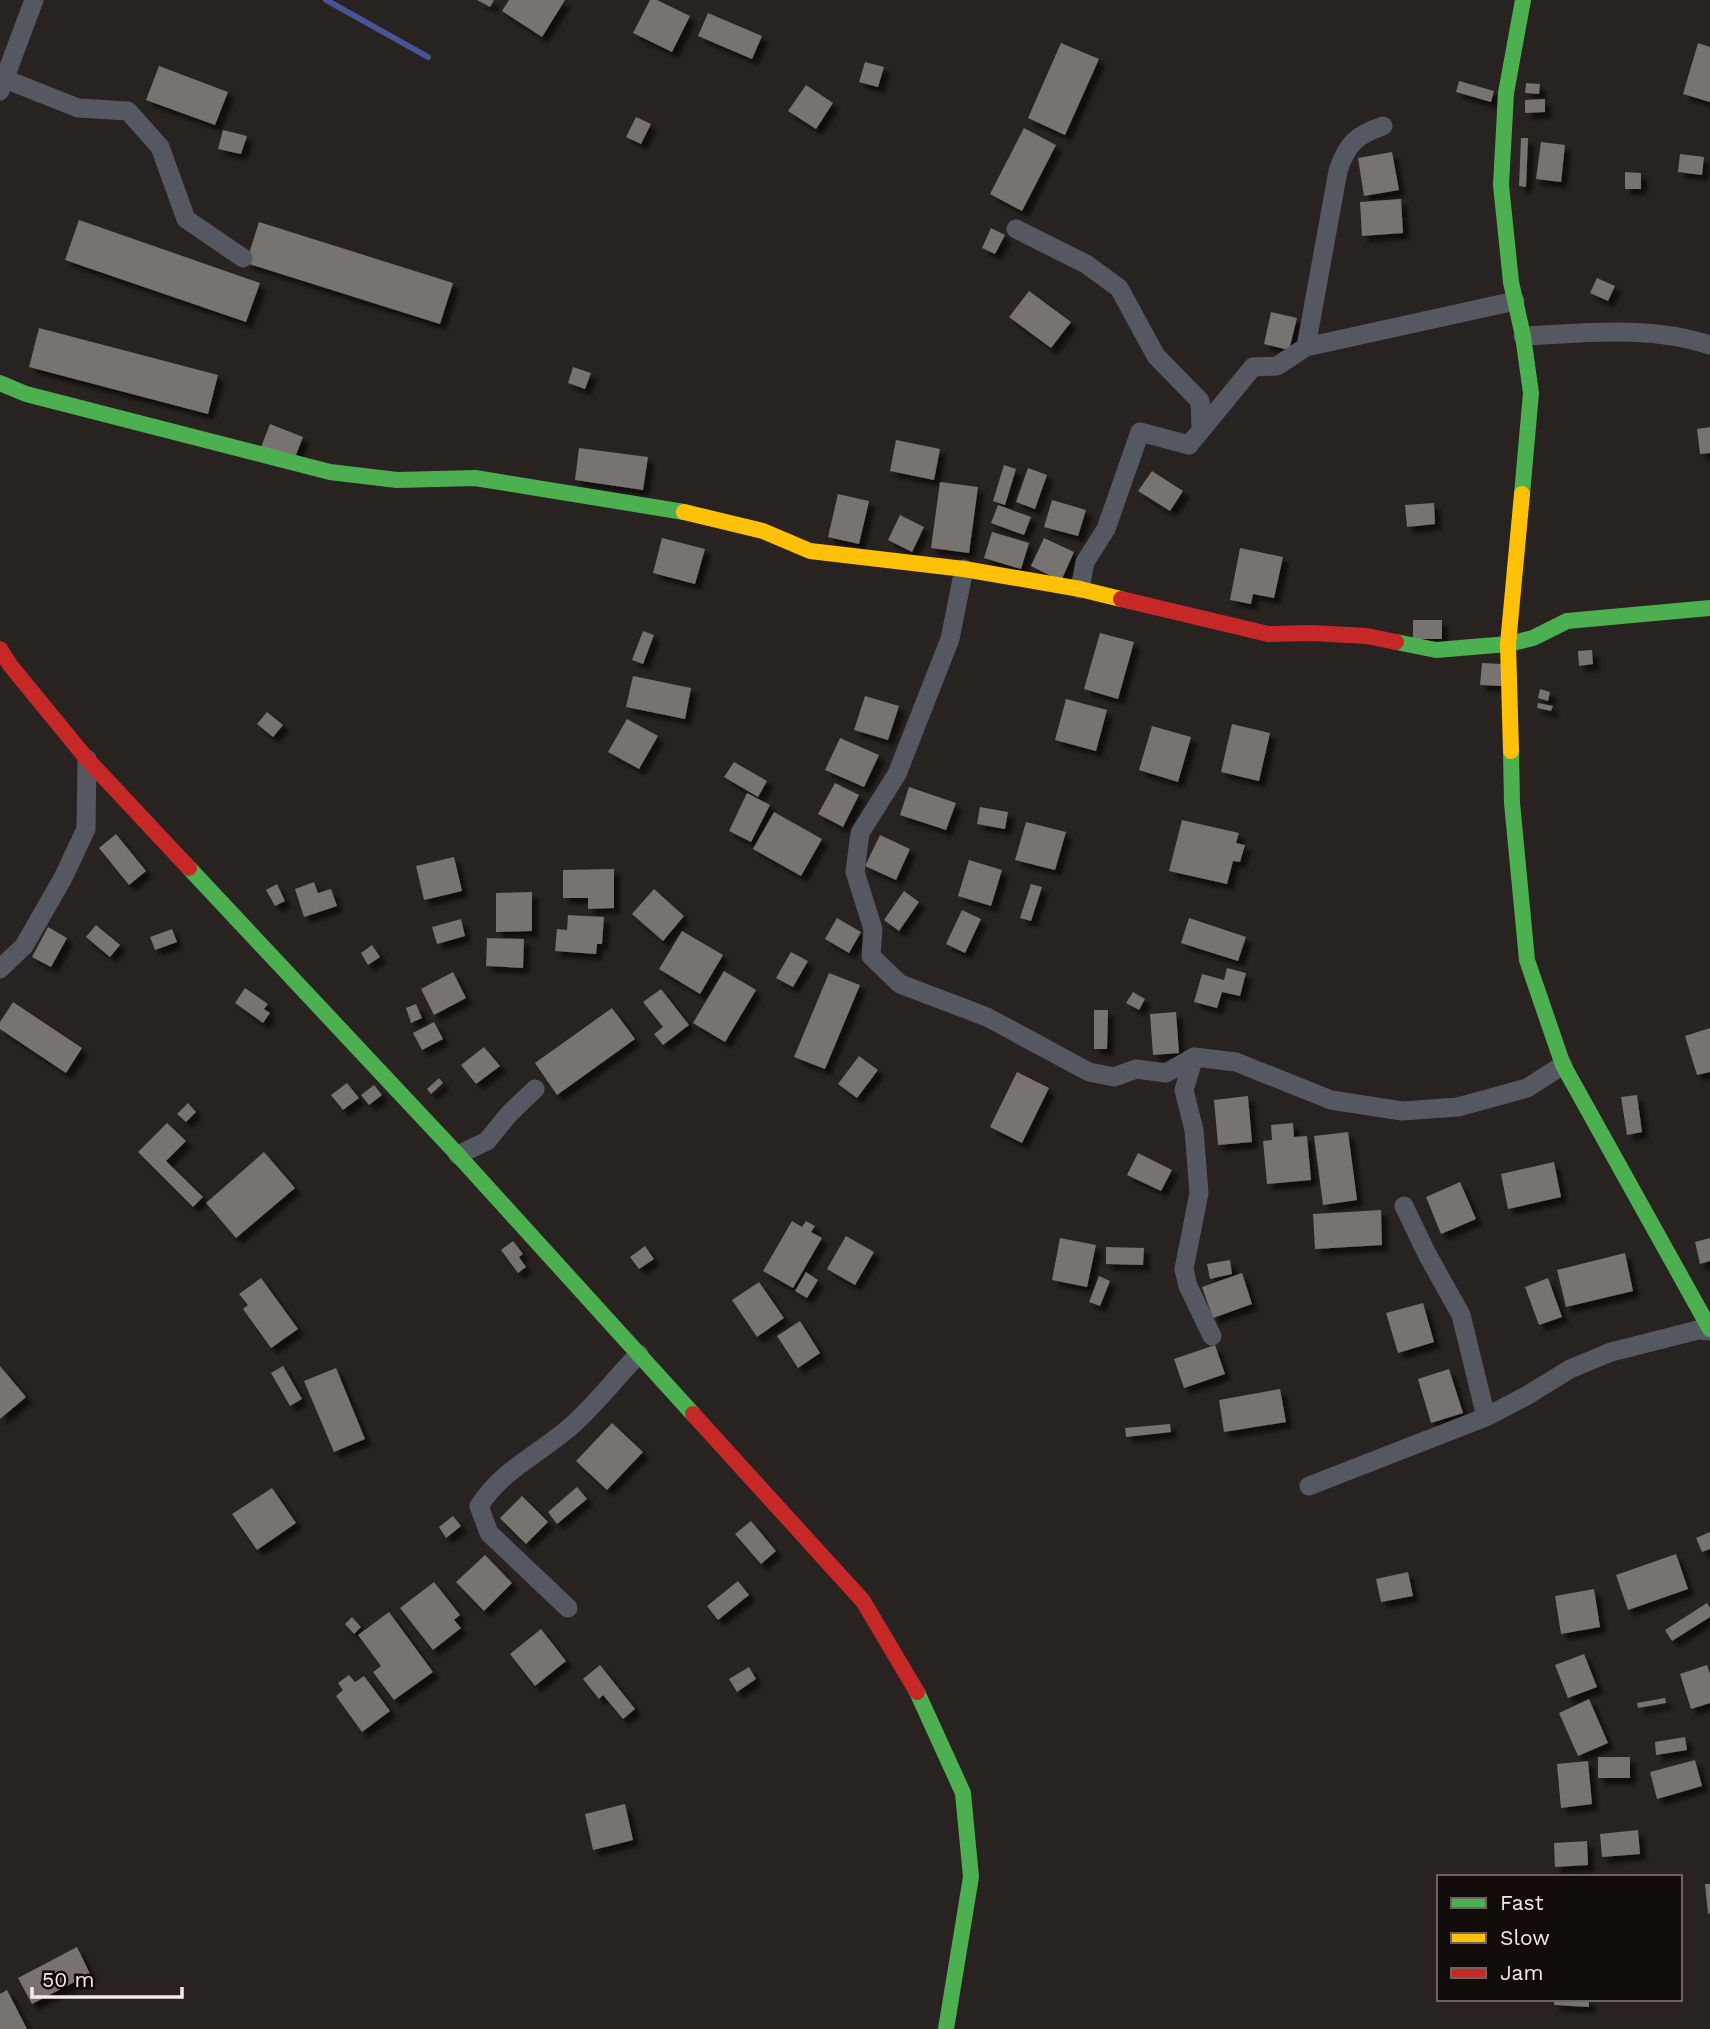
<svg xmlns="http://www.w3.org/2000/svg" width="1710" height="2029" font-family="'Work Sans',sans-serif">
  <defs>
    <filter id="shadow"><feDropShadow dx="6" dy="6" stdDeviation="2" flood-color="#0009"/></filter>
  </defs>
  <rect width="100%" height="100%" fill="#282220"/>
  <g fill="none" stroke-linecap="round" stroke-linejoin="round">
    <path stroke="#495497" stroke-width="6" d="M326 0 428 57"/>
  </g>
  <path fill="#78726f" filter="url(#shadow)" d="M477 0H494L490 7Z
    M509 0H565L542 37 502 11Z
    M650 0H657L690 16 672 52 633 33Z
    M708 13 762 36 752 59 698 36Z
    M1061 43 1099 59 1065 135 1028 118Z
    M1698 43 1710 47V102L1683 94Z
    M865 62 884 67 878 87 859 82Z
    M159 66 228 92 215 125 146 100Z
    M1459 81 1494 91 1491 102 1456 92Z
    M1526 83 1540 84 1539 94 1525 93Z
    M806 85 833 103 816 129 788 111Z
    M1545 99V112L1525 113V100Z
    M636 117 651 124 641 144 626 137Z
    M1024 128 1056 145 1022 211 990 194Z
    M223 130 247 136 241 154 218 149Z
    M1521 138H1528L1526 187 1519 186Z
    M1541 142 1565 145 1561 182 1536 179Z
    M1392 152 1399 190 1364 196 1358 158Z
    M1680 154 1704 157 1702 175 1678 172Z
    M1625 172 1641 173V189H1625Z
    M1401 199 1403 233 1362 236 1360 202Z
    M79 220 260 283 246 322 65 260Z
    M259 222 453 283 440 324 246 263Z
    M991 228 1005 235 995 254 982 248Z
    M1597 278 1615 286 1608 301 1590 293Z
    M1029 291 1071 322 1051 348 1009 317Z
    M1271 312 1297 318 1289 350 1264 344Z
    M39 328 218 375 208 414 29 367Z
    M573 367 591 373 585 389 568 383Z
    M270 424 303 437 294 460 261 447Z
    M1710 427V453L1700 454 1697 429Z
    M896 440 940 449 934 480 890 471Z
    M579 448 648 457 643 490 575 480Z
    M1004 465 1016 469 1005 505 993 501Z
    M1028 468 1047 475 1035 509 1016 502Z
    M1152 471 1183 491 1170 511 1138 491Z
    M940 482 978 487 969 553 931 548Z
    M838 494 869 501 859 544 828 537Z
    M1052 500 1086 510 1078 536 1044 527Z
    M1434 503 1435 524 1407 527 1405 505Z
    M998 505 1031 517 1024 535 991 523Z
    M900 515 924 527 912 552 888 540Z
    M992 532 1029 543 1021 569 984 558Z
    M662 538 705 549 695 584 653 573Z
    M1044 538 1074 552 1061 581 1031 566Z
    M1240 548 1283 557 1274 598 1253 594 1251 604 1230 600Z
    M1413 620H1442V639H1413Z
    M643 631 654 635 643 664 632 660Z
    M1100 633 1134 642 1118 699 1084 689Z
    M1592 650 1593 664 1579 666 1578 651Z
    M1482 663 1502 664 1501 686 1480 685Z
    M633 676 691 688 685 719 626 707Z
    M1540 689 1550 692 1548 701 1538 698Z
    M865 696 899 706 888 740 854 730Z
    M1066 699 1107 710 1096 751 1055 740Z
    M1538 703 1553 706 1551 711 1537 708Z
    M267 712 283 725 273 737 257 724Z
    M627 719 658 736 639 769 608 752Z
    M1232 724 1270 733 1259 781 1221 772Z
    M1152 726 1191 737 1178 782 1139 770Z
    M840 738 879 755 864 787 825 770Z
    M734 762 767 781 758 797 724 777Z
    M835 783 859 795 843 827 818 814Z
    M909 787 956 803 946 830 900 815Z
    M747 793 770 805 751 842 729 831Z
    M980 807 1008 812 1005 829 977 824Z
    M774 812 822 839 801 876 753 849Z
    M1182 820 1239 833 1236 843 1245 845 1240 862 1233 861 1227 884 1169 871Z
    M1026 822 1066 832 1055 870 1015 860Z
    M116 834 146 871 129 885 99 848Z
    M880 835 910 849 896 880 865 866Z
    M454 857 462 891 424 900 416 866Z
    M969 860 1002 870 991 906 958 896Z
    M614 869V908L588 909V898H563V870Z
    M314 882 318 893 331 889 337 906 304 917 295 889Z
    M277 884 285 901 275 906 266 890Z
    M1031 884 1042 887 1031 921 1020 918Z
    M654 889 684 916 663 941 632 914Z
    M904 891 919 902 899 931 884 920Z
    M532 892V931L496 932V893Z
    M962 910 981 919 965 953 946 944Z
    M568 915 604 917 602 944H597L596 954 555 951 557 929 567 930Z
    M837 918 861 932 849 953 825 939Z
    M1189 918 1246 937 1238 961 1181 943Z
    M461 919 465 936 437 944 432 927Z
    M96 925 120 945 110 957 86 937Z
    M48 927 67 938 51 967 32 957Z
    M172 929 177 942 155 950 150 937Z
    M682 931 723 955 700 994 659 969Z
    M487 938 524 939 523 968 486 966Z
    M372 945 380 957 368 965 361 953Z
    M791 952 808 961 793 987 776 978Z
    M1227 968 1246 973 1240 996 1222 992 1217 1008 1194 1002 1202 974 1224 980Z
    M724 971 756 990 725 1042 693 1023Z
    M453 972 466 998 434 1015 421 989Z
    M829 973 860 985 825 1069 794 1057Z
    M245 988 268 1004 264 1009 270 1013 263 1023 235 1003Z
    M661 989 689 1025 663 1045 654 1034 663 1027 643 1002Z
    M1133 992 1145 999 1139 1010 1126 1003Z
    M13 1002 82 1048 66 1073 0 1029V1022Z
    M416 1004 422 1018 411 1023 406 1008Z
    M612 1008 635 1039 557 1095 535 1063Z
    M1094 1010H1108L1107 1049H1094Z
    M1176 1012 1179 1053 1153 1055 1150 1014Z
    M434 1022 443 1039 422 1050 413 1033Z
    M1710 1028V1072L1697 1075 1685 1036Z
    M484 1047 500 1066 476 1084 461 1065Z
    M859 1056 878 1070 857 1098 838 1084Z
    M1017 1072 1049 1088 1022 1143 990 1127Z
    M439 1078 443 1083 431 1094 427 1089Z
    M347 1083 359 1098 343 1110 331 1095Z
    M374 1085 382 1095 369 1105 361 1095Z
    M1637 1095 1642 1132 1627 1135 1621 1097Z
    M1248 1096 1252 1142 1218 1145 1214 1100Z
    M188 1103 196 1112 186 1122 177 1114Z
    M167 1123 186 1141 166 1161 203 1197 193 1207 138 1152Z
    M1293 1123 1294 1137 1307 1136 1311 1180 1267 1184 1263 1141 1272 1140 1271 1125Z
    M1348 1132 1357 1200 1323 1205 1314 1136Z
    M264 1152 295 1188 236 1238 206 1203Z
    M1138 1153 1172 1170 1161 1191 1127 1175Z
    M1554 1162 1561 1197 1508 1209 1501 1174Z
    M1460 1182 1476 1219 1441 1234 1426 1197Z
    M1381 1210 1382 1245 1315 1249 1313 1214Z
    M792 1221 802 1227 806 1221 815 1226 811 1232 822 1238 793 1288 763 1271Z
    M846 1236 874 1252 855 1285 827 1269Z
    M1060 1238 1096 1245 1087 1287 1052 1280Z
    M1710 1238V1261L1700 1264 1695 1242Z
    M513 1241 523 1254 519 1257 526 1267 518 1273 501 1250Z
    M645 1246 654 1259 639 1269 630 1257Z
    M1106 1247 1144 1248 1143 1265 1106 1264Z
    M1625 1253 1633 1291 1566 1307 1557 1270Z
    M1230 1260 1232 1274 1210 1279 1207 1264Z
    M806 1272 818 1280 807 1298 795 1291Z
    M1242 1273 1252 1304 1213 1318 1202 1287Z
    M1099 1276 1110 1281 1100 1306 1089 1302Z
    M261 1278 298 1329 271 1348 243 1309 248 1305 239 1294Z
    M1548 1278 1562 1317 1539 1325 1525 1287Z
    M759 1282 784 1318 757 1337 732 1300Z
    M1423 1303 1434 1342 1398 1353 1386 1313Z
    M800 1321 820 1353 798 1368 777 1336Z
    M1215 1345 1225 1374 1184 1388 1174 1359Z
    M0 1366 26 1397 0 1419Z
    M283 1366 302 1399 290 1406 271 1373Z
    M336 1368 365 1439 334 1452 304 1381Z
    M1449 1369 1463 1413 1431 1423 1418 1379Z
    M1280 1389 1286 1422 1224 1432 1219 1400Z
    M612 1423 643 1452 607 1490 576 1461Z
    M1170 1424 1171 1432 1126 1437 1125 1428Z
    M577 1487 587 1499 557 1524 548 1512Z
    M272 1488 296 1523 257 1550 232 1514Z
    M522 1496 548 1522 526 1544 500 1518Z
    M453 1516 461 1526 446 1538 439 1527Z
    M751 1521 776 1551 761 1564 735 1534Z
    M1710 1532V1549L1702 1552 1696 1538Z
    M1676 1554 1688 1589 1628 1610 1616 1575Z
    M485 1555 512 1583 484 1611 456 1582Z
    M1408 1572 1413 1596 1381 1602 1376 1579Z
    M738 1581 749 1595 718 1620 707 1606Z
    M434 1582 460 1615 454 1620 461 1628 433 1650 400 1608Z
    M1594 1589 1600 1627 1561 1634 1555 1596Z
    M1707 1603 1710 1608V1617L1672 1641 1665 1630Z
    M389 1612 433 1672 394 1700 373 1672 381 1666 358 1635Z
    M352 1617 361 1627 354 1634 345 1624Z
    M541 1629 566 1661 535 1686 510 1654Z
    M1584 1654 1597 1687 1568 1698 1555 1665Z
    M600 1665 635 1709 623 1719 603 1695 599 1699 583 1679Z
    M1707 1665 1710 1674V1703L1691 1709 1680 1674Z
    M749 1667 756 1679 737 1692 729 1679Z
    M349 1675 355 1682 364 1676 390 1711 362 1732 336 1696 343 1690 338 1683Z
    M1665 1698 1666 1703 1638 1708 1637 1703Z
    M1589 1699 1608 1743 1578 1756 1559 1713Z
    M1685 1737 1687 1750 1656 1755 1655 1742Z
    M1598 1757H1630V1778H1598Z
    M1695 1760 1702 1786 1657 1799 1650 1772Z
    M1588 1761 1592 1804 1561 1808 1557 1764Z
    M625 1804 633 1840 593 1850 585 1814Z
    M1638 1830 1640 1854 1602 1857 1600 1834Z
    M1587 1841 1588 1865 1555 1867 1554 1843Z
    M1705 1884H1710V1913L1708 1914Z
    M77 1947 90 1974 32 2004 18 1978Z
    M7 1990 27 2029H0V1994Z
    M1554 1999H1589V2007L1554 2005Z"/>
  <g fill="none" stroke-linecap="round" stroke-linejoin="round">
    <path stroke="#565861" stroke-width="19" d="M5 79 78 108 128 111 160 147 186 219 243 258
      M0 91 34 0
      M1016 229 1086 264 1119 288 1156 356 1200 401 1201 427
      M1523 336C1586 333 1650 325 1710 345
      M1306 347 1338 171C1347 144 1356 135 1383 126
      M964 569 950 639 897 774 860 833 855 872 873 929 871 956 900 984 987 1017 1089 1072 1114 1077 1136 1069 1166 1073 1194 1057 1236 1062 1331 1100 1402 1111 1458 1107 1527 1088 1563 1065
      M1080 589 1085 562 1106 529 1140 432 1189 445 1253 367 1277 366 1306 347 1515 301
      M0 969 24 946 63 878 86 829 87 759
      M1194 1057 1184 1090 1194 1130 1199 1193 1184 1269 1188 1286 1212 1336
      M458 1155 487 1141 509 1114 535 1089
      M1404 1206 1427 1254 1461 1315 1486 1417
      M1309 1486 1486 1417 1528 1395 1570 1369 1611 1352 1698 1330 1710 1331
      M568 1608 489 1533 479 1506C502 1471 532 1458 564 1432 589 1413 616 1377 639 1354"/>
    <path stroke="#4caf50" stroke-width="16" d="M0 383 26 394 330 472 397 480 475 478 684 512
      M1522 494 1531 393 1523 336 1511 282 1501 185 1506 93 1523 0
      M1396 642 1436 650 1508 644 1533 638 1567 621 1710 608
      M1511 751 1512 803 1527 960 1563 1065 1710 1329
      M189 868 458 1155 693 1414
      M917 1692 963 1793 971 1877 946 2029"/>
    <path stroke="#ffc107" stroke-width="16" d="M684 512 763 531 810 551 964 569 1080 589 1121 599
      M1511 751 1508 644 1522 494"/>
    <path stroke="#c62828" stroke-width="16" d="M1121 599 1268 634 1311 633 1367 636 1396 642
      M0 649 10 665 87 759 189 868
      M693 1414 863 1601 917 1692"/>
  </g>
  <rect x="1437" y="1875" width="245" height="126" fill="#110b09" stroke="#6b6462" stroke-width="2"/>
  <rect x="1451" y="1898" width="35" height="10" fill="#4caf50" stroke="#6b6462" stroke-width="2"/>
  <text x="1500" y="1910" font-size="21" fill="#f3eae7">Fast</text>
  <rect x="1451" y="1933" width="35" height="10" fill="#ffc107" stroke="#6b6462" stroke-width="2"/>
  <text x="1500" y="1945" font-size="21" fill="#f3eae7">Slow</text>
  <rect x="1451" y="1968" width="35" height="10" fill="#c62828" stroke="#6b6462" stroke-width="2"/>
  <text x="1500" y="1980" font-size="21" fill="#f3eae7">Jam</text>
  <path d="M32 1987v10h150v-10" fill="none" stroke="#f3eae7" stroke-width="3.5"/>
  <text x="42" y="1987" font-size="21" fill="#f3eae7" stroke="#110b09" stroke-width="5" paint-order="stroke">50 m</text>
</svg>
